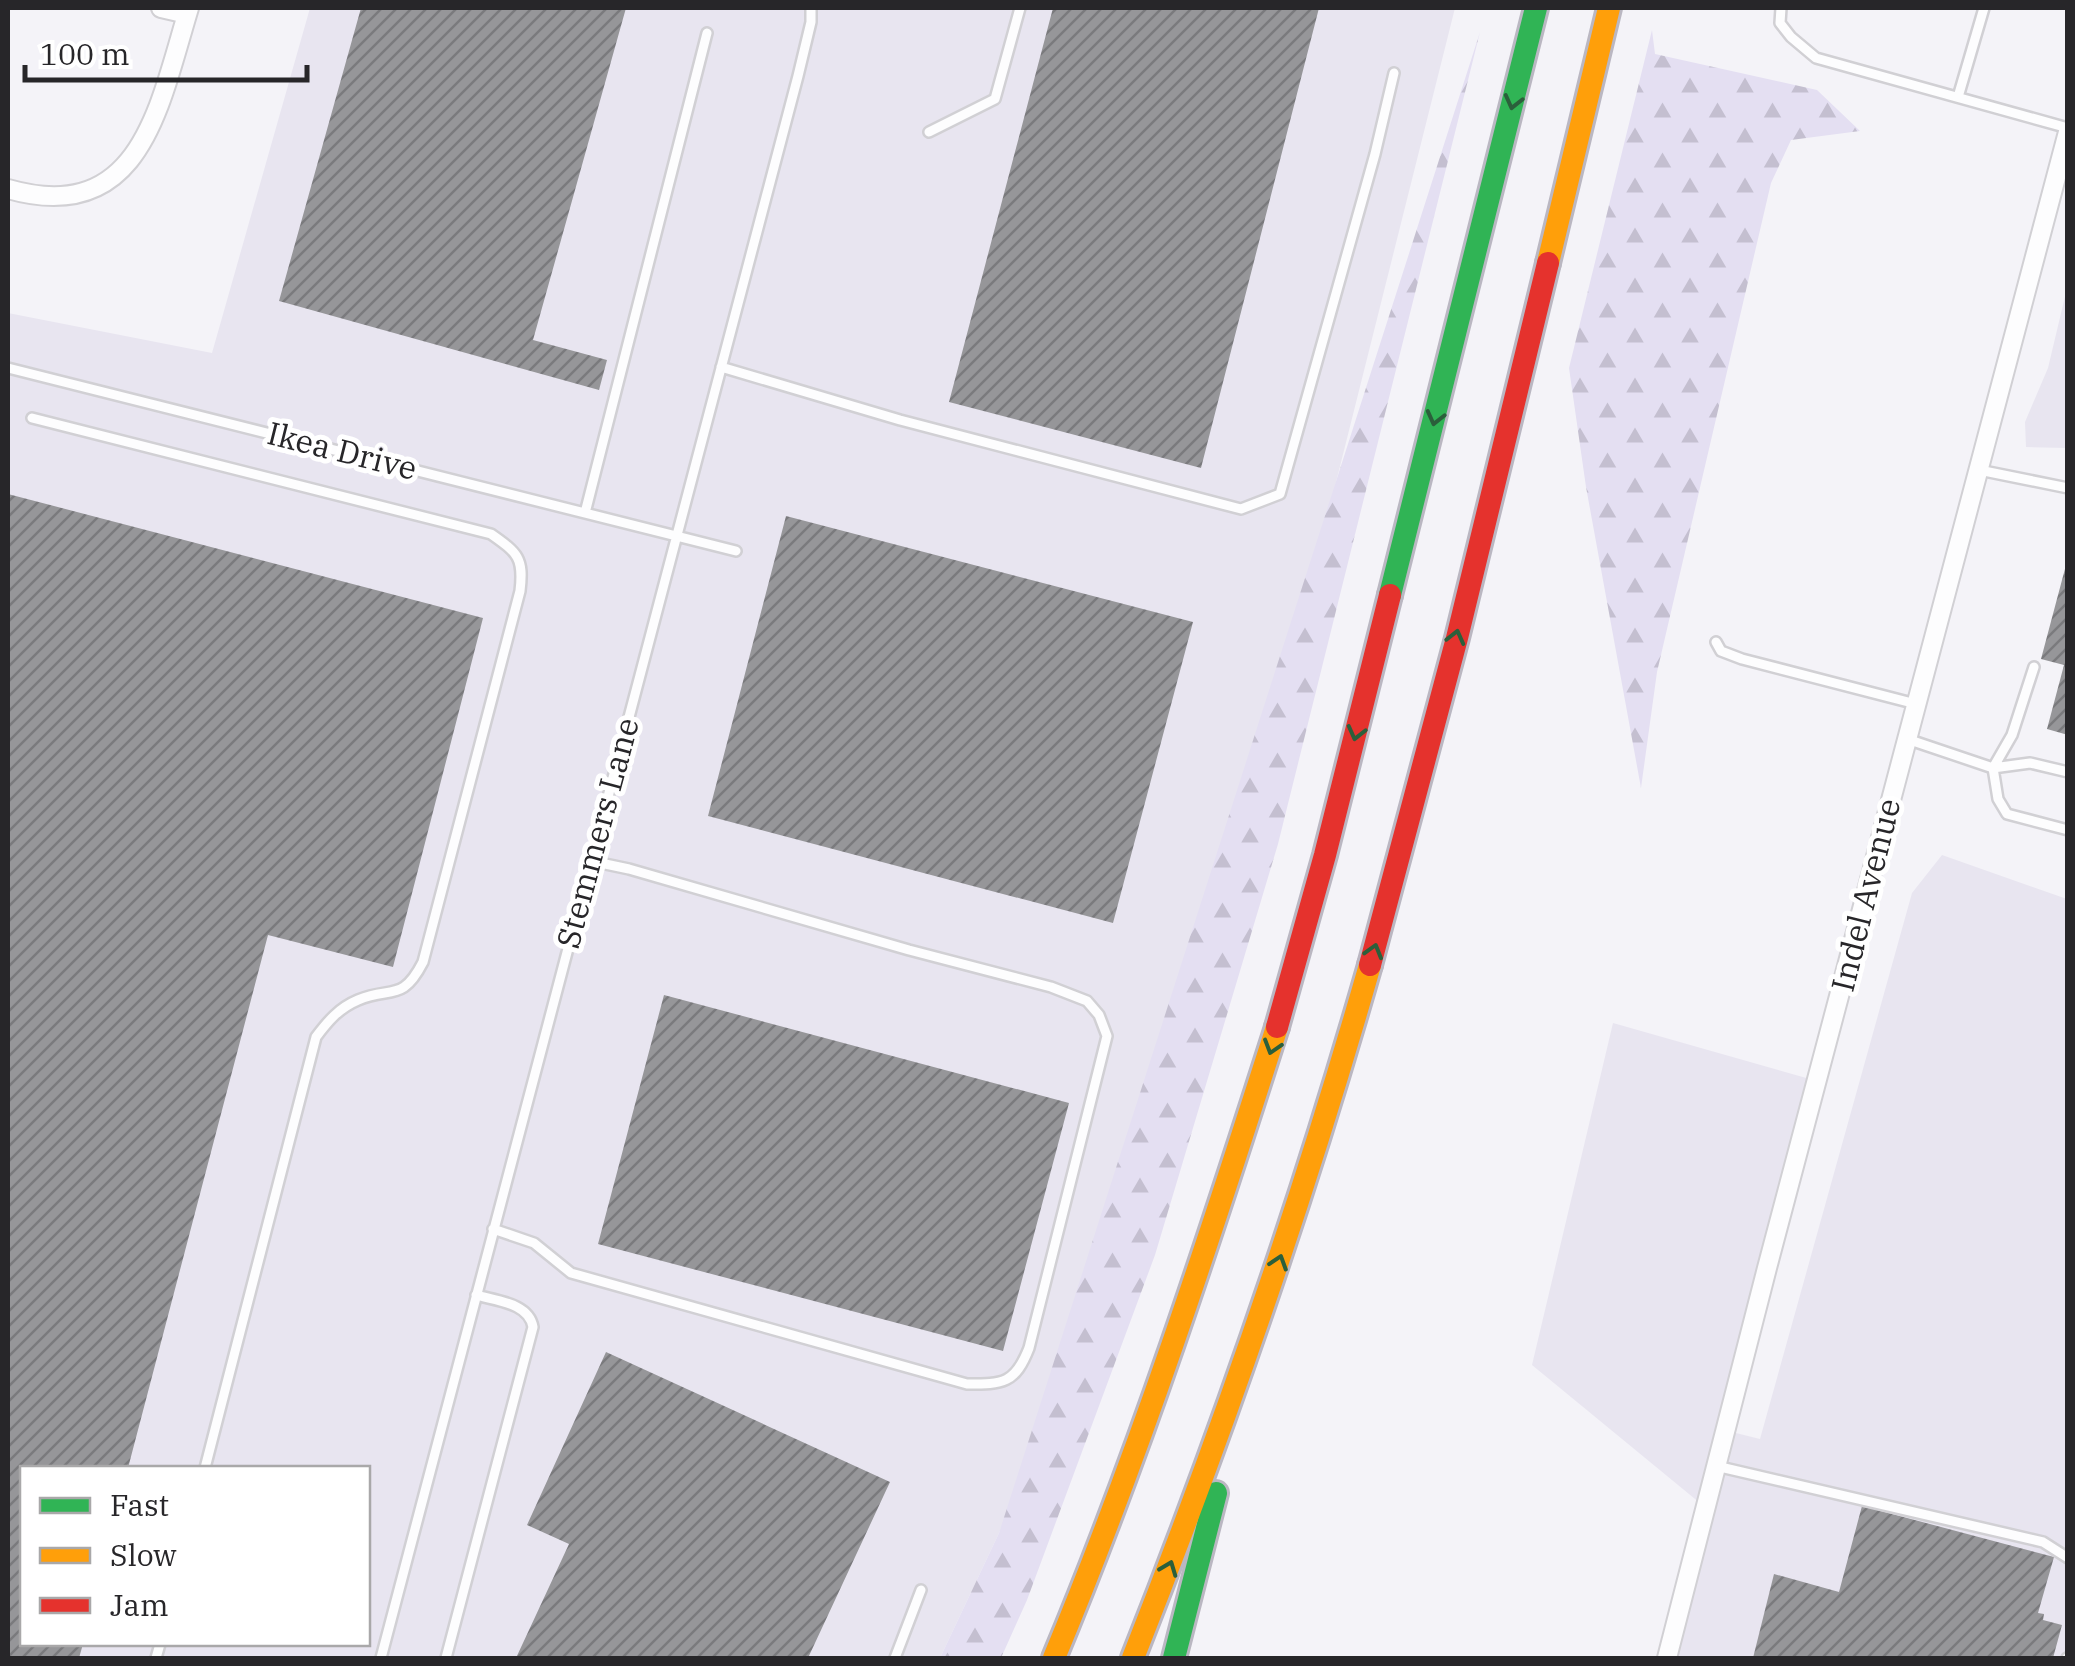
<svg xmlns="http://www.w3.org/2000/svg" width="2075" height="1666" font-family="'IBM Plex Serif',serif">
  <defs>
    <pattern id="forest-firs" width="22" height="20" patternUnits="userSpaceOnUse" patternTransform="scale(2.5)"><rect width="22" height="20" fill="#e4dff2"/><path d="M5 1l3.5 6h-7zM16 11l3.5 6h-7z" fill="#c4bfd0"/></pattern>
    <pattern id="building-hatch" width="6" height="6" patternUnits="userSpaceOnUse" patternTransform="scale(2.5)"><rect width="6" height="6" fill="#969699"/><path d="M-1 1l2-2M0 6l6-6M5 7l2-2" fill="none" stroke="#7a7a7d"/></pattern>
  </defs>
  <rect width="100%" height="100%" fill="#f4f3f8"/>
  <path fill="#e8e5f0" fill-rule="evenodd" d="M310 8H1455L1182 1096 999 1533 940 1658H8V313L212 353ZM22 1468H368V1644H22Z
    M2067 288V448L2026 447 2025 422 2048 368Z
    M1942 855 2067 899V1658H1667L1706 1508 1532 1365 1613 1023 1824 1083 1728 1431 1760 1439 1912 893Z"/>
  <path fill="url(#forest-firs)" d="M1652 30 1655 54 1817 90 1860 131 1791 140 1771 183 1657 672 1641 788 1586 487 1569 368Z
    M1480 32 1278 844 1155 1255 1027 1600 1001 1658H940L999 1533Z"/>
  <path fill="url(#building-hatch)" d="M361 8H626L533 340 607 360 599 390 279 301Z
    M1053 8H1319L1201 468 949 402Z
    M8 494 483 618 393 967 268 935 128 1468H22V1644H83L79 1658H8Z
    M786 516 1193 622 1113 923 708 816Z
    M2066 565H2068V735L2047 729 2064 665 2041 659Z
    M664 995 1069 1103 1003 1351 598 1244Z
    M606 1352 890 1482 808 1658H516L569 1544 527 1525Z
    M1862 1506 2054 1557 2038 1613 2044 1614 2043 1620 2062 1625 2053 1658H1753L1774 1574 1839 1592Z"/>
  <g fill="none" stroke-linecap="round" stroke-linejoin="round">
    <g stroke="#d1d0d4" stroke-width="14">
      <path id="lane" d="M1781 8 1780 23 1791 37 1816 58 2068 128
        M1958 97 1984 8
        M929 132 995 99 1020 8
        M721 367 900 420 1241 509 1280 494 1375 154 1394 73
        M8 368 736 551
        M32 418 491 534C518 553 524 558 520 591L423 962C402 1003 391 986 358 1000 339 1008 328 1021 316 1037L205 1468
        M1979 470 2068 488
        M585 513 707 33
        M1716 642 1721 651 1742 659 1916 704
        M2034 667 2012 735 1993 768 1998 799 2007 814 2068 830
        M1907 739 1993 768 2030 763 2068 772
        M493 1229 534 1243 571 1273 967 1384C1003 1384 1015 1384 1029 1348L1107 1036 1099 1015 1087 1001 1051 987 909 950 629 869 591 861
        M1716 1466 2043 1542 2068 1558
        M156 1658 160 1644
        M381 1658 798 76 811 22V8
        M446 1658 533 1327C529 1303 497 1301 476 1295
        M895 1658 921 1590
        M2067 1658H2068"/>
    </g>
    <g stroke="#d1d0d4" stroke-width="22">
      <path id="street" d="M161 8 187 14
        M8 189C141 227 159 106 189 8
        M1667 1658 1767 1268 2068 132"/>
    </g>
    <g stroke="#bab7c2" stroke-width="28">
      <path id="fast" d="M1390 595 1536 8
        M1174 1658 1216 1493"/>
    </g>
    <g stroke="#bab7c2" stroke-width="28">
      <path id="slow" d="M1548 263 1609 8
        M1054 1658C1140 1452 1209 1240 1277 1027
        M1133 1658C1223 1431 1303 1200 1370 965"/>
    </g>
    <g stroke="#bab7c2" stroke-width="28">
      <path id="jam" d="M1370 965 1457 638 1548 263
        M1277 1027 1325 855 1390 595"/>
    </g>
    <use href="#lane" stroke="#fdfdfe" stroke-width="9"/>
    <use href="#street" stroke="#fdfdfe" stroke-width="18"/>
    <use href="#fast" stroke="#30b455" stroke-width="22"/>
    <use href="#slow" stroke="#ff9f0a" stroke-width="22"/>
    <use href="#jam" stroke="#e5322d" stroke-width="22"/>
  </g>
  <defs><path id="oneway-chevron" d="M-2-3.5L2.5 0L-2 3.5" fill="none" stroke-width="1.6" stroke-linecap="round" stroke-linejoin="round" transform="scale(2.5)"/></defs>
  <g stroke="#2b5f3b">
    <use href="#oneway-chevron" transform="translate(1513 102) rotate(104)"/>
    <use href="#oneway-chevron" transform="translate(1435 418) rotate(104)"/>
    <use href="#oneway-chevron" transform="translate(1456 637) rotate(-76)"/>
    <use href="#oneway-chevron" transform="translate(1356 733) rotate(104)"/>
    <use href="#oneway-chevron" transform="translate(1374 951) rotate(-74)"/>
    <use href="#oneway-chevron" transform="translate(1272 1047) rotate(107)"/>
    <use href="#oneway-chevron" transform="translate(1279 1262) rotate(-72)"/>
    <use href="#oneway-chevron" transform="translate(1169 1568) rotate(-69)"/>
  </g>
  <g text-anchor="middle" stroke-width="10" stroke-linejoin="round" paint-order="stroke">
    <g font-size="32" fill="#272629" stroke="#fff">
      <text transform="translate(342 451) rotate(14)" y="11">Ikea Drive</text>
      <text transform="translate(598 833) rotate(-75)" y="11">Stemmers Lane</text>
      <text transform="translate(1866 895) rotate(-76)" y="11">Indel Avenue</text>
    </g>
  </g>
  <rect width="2075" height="1666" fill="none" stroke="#272629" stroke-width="20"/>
  <rect x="20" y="1466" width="350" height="180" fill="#ffffff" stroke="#a9a8a9" stroke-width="2.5"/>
  <rect x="40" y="1498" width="50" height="15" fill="#30b455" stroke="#a9a8a9" stroke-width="2.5"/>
  <text x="110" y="1516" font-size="30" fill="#272629">Fast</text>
  <rect x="40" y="1548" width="50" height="15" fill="#ff9f0a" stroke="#a9a8a9" stroke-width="2.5"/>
  <text x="110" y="1566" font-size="30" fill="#272629">Slow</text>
  <rect x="40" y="1598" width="50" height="15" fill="#e5322d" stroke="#a9a8a9" stroke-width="2.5"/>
  <text x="110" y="1616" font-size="30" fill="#272629">Jam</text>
  <path d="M25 65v15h282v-15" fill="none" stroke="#272629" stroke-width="5"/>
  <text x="40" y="65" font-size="30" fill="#272629" stroke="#ffffff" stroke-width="8" paint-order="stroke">100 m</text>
</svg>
